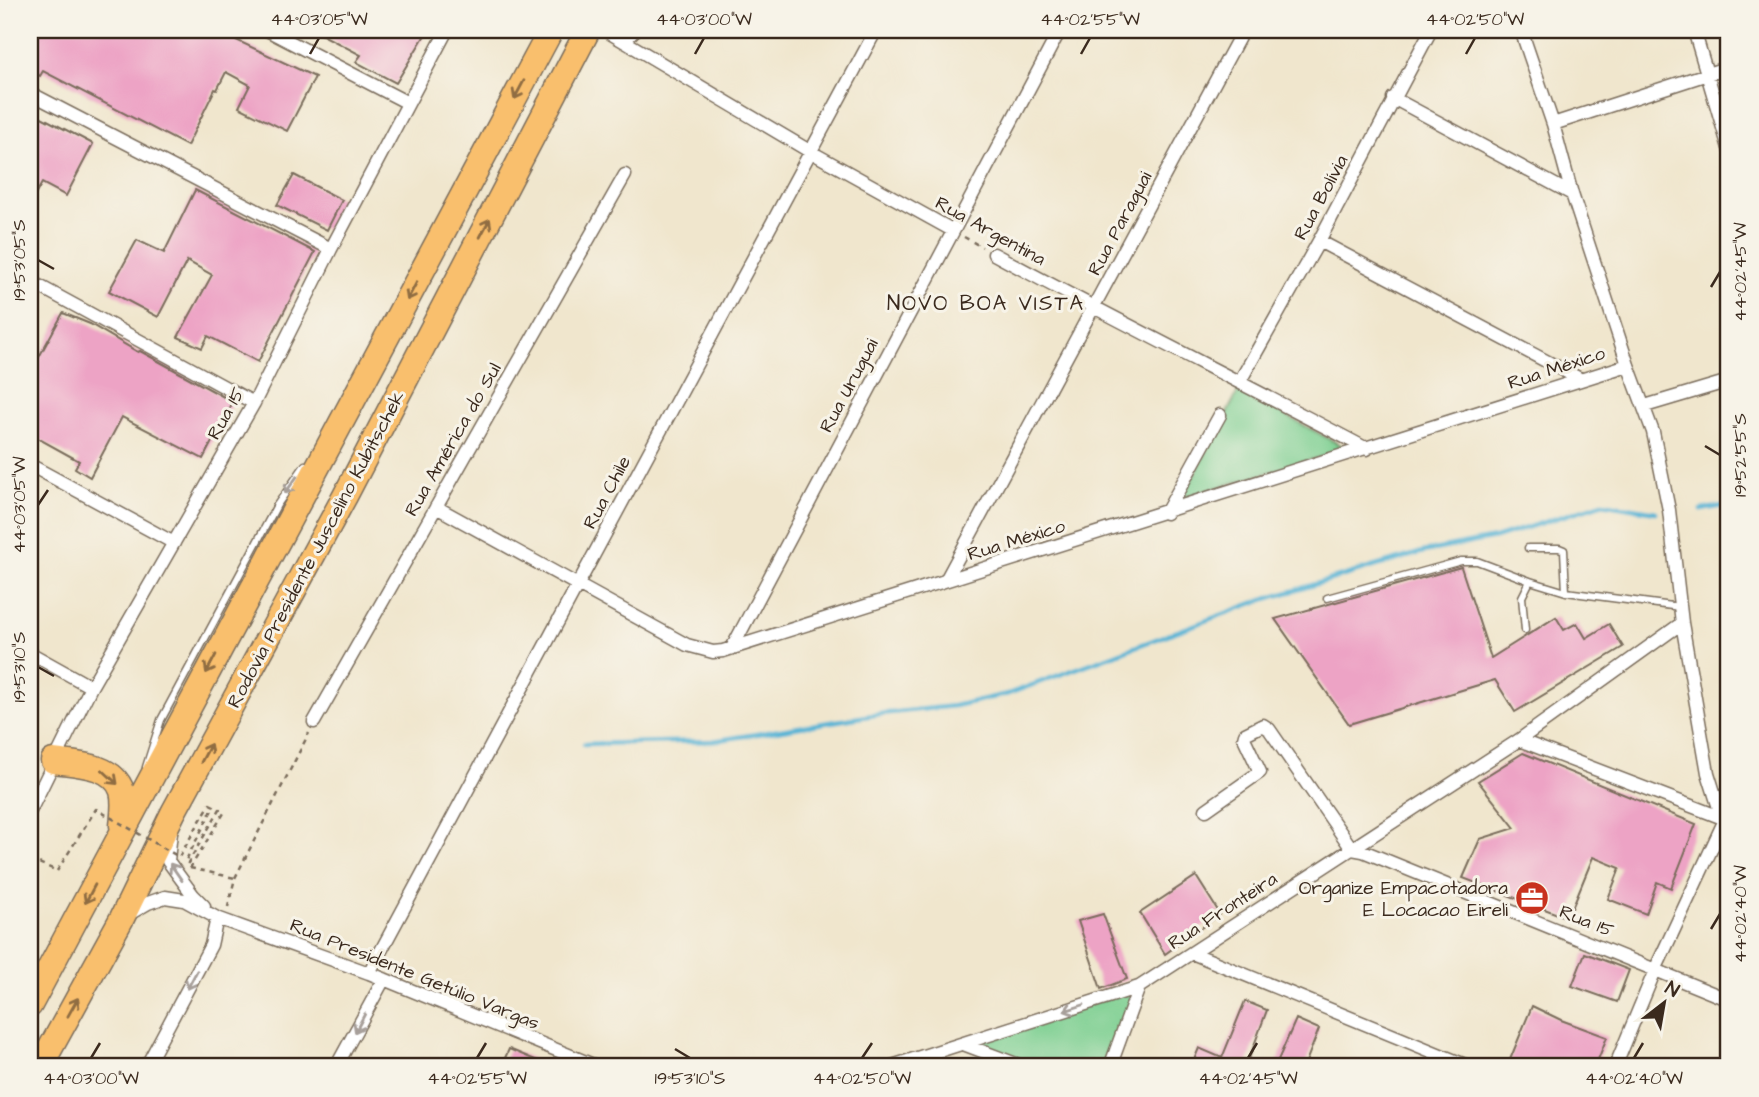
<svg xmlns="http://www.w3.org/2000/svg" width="1759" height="1097" font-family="'Architects Daughter',sans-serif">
  <rect width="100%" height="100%" fill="#f7f3e8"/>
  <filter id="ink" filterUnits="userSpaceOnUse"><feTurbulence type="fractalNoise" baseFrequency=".0143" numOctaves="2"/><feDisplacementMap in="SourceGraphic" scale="14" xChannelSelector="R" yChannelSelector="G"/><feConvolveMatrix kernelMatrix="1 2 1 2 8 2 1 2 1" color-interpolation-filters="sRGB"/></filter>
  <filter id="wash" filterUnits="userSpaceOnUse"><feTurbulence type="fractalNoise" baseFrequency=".00686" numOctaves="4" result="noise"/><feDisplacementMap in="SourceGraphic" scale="28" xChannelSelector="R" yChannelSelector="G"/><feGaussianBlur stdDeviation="1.57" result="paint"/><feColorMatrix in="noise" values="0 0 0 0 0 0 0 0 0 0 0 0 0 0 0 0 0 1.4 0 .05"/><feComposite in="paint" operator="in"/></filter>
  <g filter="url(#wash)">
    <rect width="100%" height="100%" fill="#f0e6cd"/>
    <path fill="#7dcf91" stroke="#5c7c58" stroke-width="2" d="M1239 390 1348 449 1182 498Z
      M1139 987 1110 1067H1024L963 1044Z"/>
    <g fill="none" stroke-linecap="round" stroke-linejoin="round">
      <path stroke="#57b4d5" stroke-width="4.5" d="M1701 510 1729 505
        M584 744 713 741 880 714 954 706 1008 694 1256 602 1423 552 1495 538 1603 503 1656 512"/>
    </g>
    <g id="blocks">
      <path fill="#eda3c5" d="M30 30H215L315 77 287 131 239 107 250 85 226 72 217 90 215 89 187 146 43 71 40 76 30 71Z
        M313 30H428L396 83 356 62 361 55Z
        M30 111 93 144 66 196 42 183 30 204Z
        M294 175 342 200 327 230 277 205Z
        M195 190 315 252 258 362 208 336 202 348 178 337 212 275 187 261 158 317 109 291 137 240 164 253Z
        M63 313 90 324 138 352 140 351 233 402 203 459 122 417 90 477 75 468 79 461 30 434V366L33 368Z
        M1461 567 1491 658 1556 617 1564 630 1577 623 1586 638 1609 624 1623 647 1515 712 1495 680 1349 724 1275 619Z
        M1523 753 1696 824 1671 888 1657 882 1646 914 1608 899 1620 868 1593 857 1568 918 1463 878 1480 839 1515 828 1478 781Z
        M1196 876 1220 914 1165 954 1140 913Z
        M1103 914 1127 979 1101 989 1078 921Z
        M1585 953 1629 970 1617 1002 1572 986Z
        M1245 1001 1267 1010 1246 1067H1191L1199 1048 1222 1058Z
        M1532 1006 1561 1020 1607 1037 1595 1067H1507Z
        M1296 1019 1319 1029 1304 1067H1275Z
        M509 1049 552 1067H501Z"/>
    </g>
  </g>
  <g filter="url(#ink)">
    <use href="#blocks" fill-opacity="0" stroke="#7a6c5b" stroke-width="2"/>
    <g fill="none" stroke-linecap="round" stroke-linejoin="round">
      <g stroke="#7a6c5b" stroke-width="9">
        <path id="service" d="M1528 548H1559L1564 550 1566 592
          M1327 598 1461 561H1477L1530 581
          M1525 630 1522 597 1530 581 1566 592 1680 607
          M146 767 161 720 277 505 305 465"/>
      </g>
      <g stroke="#7a6c5b" stroke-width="15">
        <path id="minor" d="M267 30 408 103
          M605 30 811 152 952 230
          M1521 30 1553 124 1572 194 1628 365 1653 432 1669 510 1682 623 1708 773 1729 840
          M1694 30 1729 148
          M624 41 635 30
          M30 93 331 249
          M1393 98 1572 194
          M1553 124 1729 67
          M1319 241 1580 379
          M994 254C1117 321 1243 383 1367 449
          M30 281 254 403
          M1240 381 1319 241 1431 30
          M1645 406 1729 381
          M30 465 174 543
          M436 507 687 645 713 652 723 651 1628 365
          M1166 513 1220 415
          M946 580 1243 30
          M732 648 1060 30
          M30 653 91 687
          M314 722 625 175
          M1519 740 1720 817
          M1206 810 1260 772 1244 738 1245 734 1263 725 1269 729 1352 849 1363 851 1729 1000
          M30 811 91 687 254 403 331 249 447 30
          M171 832 168 861 193 895 204 906
          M129 914 148 903 165 897 184 900 217 918 369 973 598 1067
          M1192 953 1470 1067
          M369 973 876 30
          M963 1044 1024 1067
          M146 1067 211 945 217 918
          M336 1067 384 979
          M889 1067 1139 987 1519 740 1682 623
          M1110 1067 1139 987
          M1615 1067 1656 968 1723 824"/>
      </g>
      <g stroke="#7a6c5b" stroke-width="27">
        <path id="motorway" d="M53 761C76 764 113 764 122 791 125 802 123 815 122 826
          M30 1005 551 30
          M40 1067 122 918 173 813 345 496 588 30"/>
      </g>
      <path stroke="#7a6c5b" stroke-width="2.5" stroke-dasharray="5 5" stroke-linecap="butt" d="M964 237 982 247
        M30 859 57 871
        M190 868 235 878
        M228 907 235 878 309 733"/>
      <use href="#service" stroke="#fff" stroke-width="6"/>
      <use href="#minor" stroke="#fff" stroke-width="12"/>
      <use href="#motorway" stroke="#f9bf6d" stroke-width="24"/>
      <path stroke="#7a6c5b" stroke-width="2.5" stroke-dasharray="5 5" stroke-linecap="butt" d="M57 871 96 809 179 857 210 804 214 806 185 862 188 863 220 809 224 813 190 868"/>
    </g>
    <defs><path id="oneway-shaft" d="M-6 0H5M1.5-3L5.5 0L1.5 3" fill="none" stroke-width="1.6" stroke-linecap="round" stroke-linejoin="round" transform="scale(1.75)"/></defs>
    <g stroke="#906d42">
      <use href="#oneway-shaft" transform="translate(519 90) rotate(118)"/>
      <use href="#oneway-shaft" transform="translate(485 228) rotate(-62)"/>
      <use href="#oneway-shaft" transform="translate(412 291) rotate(118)"/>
      <use href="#oneway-shaft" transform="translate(211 664) rotate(118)"/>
      <use href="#oneway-shaft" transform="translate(206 753) rotate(-62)"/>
      <use href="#oneway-shaft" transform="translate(110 777) rotate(43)"/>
      <use href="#oneway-shaft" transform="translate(90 894) rotate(118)"/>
      <use href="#oneway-shaft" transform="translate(73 1007) rotate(-61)"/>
    </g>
    <g stroke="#a79f9a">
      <use href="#oneway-shaft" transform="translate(291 485) rotate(125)"/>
      <use href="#oneway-shaft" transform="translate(176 872) rotate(-125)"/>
      <use href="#oneway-shaft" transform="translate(192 980) rotate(118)"/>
      <use href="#oneway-shaft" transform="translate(1074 1008) rotate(162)"/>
      <use href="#oneway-shaft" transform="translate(360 1023) rotate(118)"/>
    </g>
  </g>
  <path fill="none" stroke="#3b2a1e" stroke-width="2.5" d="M310 54 319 38M695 54 704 38M1081 54 1090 38M1466 54 1475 38M38 260 54 269M1711 287 1720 272M1705 446 1720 455M38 505 48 490M38 667 54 676M1711 929 1720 914M675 1049 690 1058M91 1058 100 1043M477 1058 486 1043M862 1058 872 1043M1248 1058 1257 1043M1634 1058 1643 1043"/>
  <defs>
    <g id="office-disc" transform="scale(1.75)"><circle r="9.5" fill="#c8321e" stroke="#f7f3e8"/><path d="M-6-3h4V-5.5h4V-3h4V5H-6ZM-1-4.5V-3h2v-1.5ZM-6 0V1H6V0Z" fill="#fff"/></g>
  </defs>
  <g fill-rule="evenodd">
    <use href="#office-disc" x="1532" y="898"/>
  </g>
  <g text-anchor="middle" stroke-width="6" stroke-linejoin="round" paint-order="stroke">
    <g font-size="19" fill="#3b2a1e" stroke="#f7f3e8">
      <text transform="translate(1320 197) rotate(-62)" y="7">Rua Bolívia</text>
      <text transform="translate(1119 223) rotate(-62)" y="7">Rua Paraguai</text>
      <text transform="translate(991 230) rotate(29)" y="7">Rua Argentina</text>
      <text transform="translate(1556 367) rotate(-18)" y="7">Rua México</text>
      <text transform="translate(848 385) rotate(-62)" y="7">Rua Uruguai</text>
      <text transform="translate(225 413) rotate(-61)" y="7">Rua 15</text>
      <text transform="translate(452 439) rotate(-60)" y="7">Rua América do Sul</text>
      <text transform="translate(606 492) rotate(-62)" y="7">Rua Chile</text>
      <text transform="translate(1016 539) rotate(-17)" y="7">Rua México</text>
      <text transform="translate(315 549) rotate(-62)" y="7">Rodovia Presidente Juscelino Kubitschek</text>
      <text transform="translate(1222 910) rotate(-33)" y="7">Rua Fronteira</text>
      <text transform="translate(1587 920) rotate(22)" y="7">Rua 15</text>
      <text transform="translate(415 973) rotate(22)" y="7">Rua Presidente Getúlio Vargas</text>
    </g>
    <g font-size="19" fill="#3b2a1e" stroke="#f7f3e8" text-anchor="end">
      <text x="1508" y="894">Organize Empacotadora<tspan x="1508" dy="22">E Locacao Eireli</tspan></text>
    </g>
    <g font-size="21" letter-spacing="2" fill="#3b2a1e" stroke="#f7f3e8">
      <text x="986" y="310">NOVO BOA VISTA</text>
    </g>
  </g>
  <rect width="1759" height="1097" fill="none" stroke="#f7f3e8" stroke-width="77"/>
  <g transform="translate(1664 1003) rotate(31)" stroke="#f7f3e8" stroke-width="5" paint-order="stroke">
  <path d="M0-5L12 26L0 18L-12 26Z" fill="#3b2a1e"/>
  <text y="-10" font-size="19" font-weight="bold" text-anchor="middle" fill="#3b2a1e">N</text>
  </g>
  <rect x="38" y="38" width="1682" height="1020" fill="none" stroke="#3b2a1e" stroke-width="2.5"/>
  <g font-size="18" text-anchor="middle" fill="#3b2a1e">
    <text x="319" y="25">44°03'05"W</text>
    <text x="704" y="25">44°03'00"W</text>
    <text x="1090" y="25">44°02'55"W</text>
    <text x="1475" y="25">44°02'50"W</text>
    <text transform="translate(19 260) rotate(-90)" y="6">19°53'05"S</text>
    <text transform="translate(1740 272) rotate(-90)" y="6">44°02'45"W</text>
    <text transform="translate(1740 455) rotate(-90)" y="6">19°52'55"S</text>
    <text transform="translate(19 505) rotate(-90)" y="6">44°03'05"W</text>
    <text transform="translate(19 667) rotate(-90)" y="6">19°53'10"S</text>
    <text transform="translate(1740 914) rotate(-90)" y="6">44°02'40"W</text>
    <text x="91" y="1084">44°03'00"W</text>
    <text x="477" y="1084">44°02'55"W</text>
    <text x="690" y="1084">19°53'10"S</text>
    <text x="862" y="1084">44°02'50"W</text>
    <text x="1248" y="1084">44°02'45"W</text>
    <text x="1634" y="1084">44°02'40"W</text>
  </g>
</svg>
